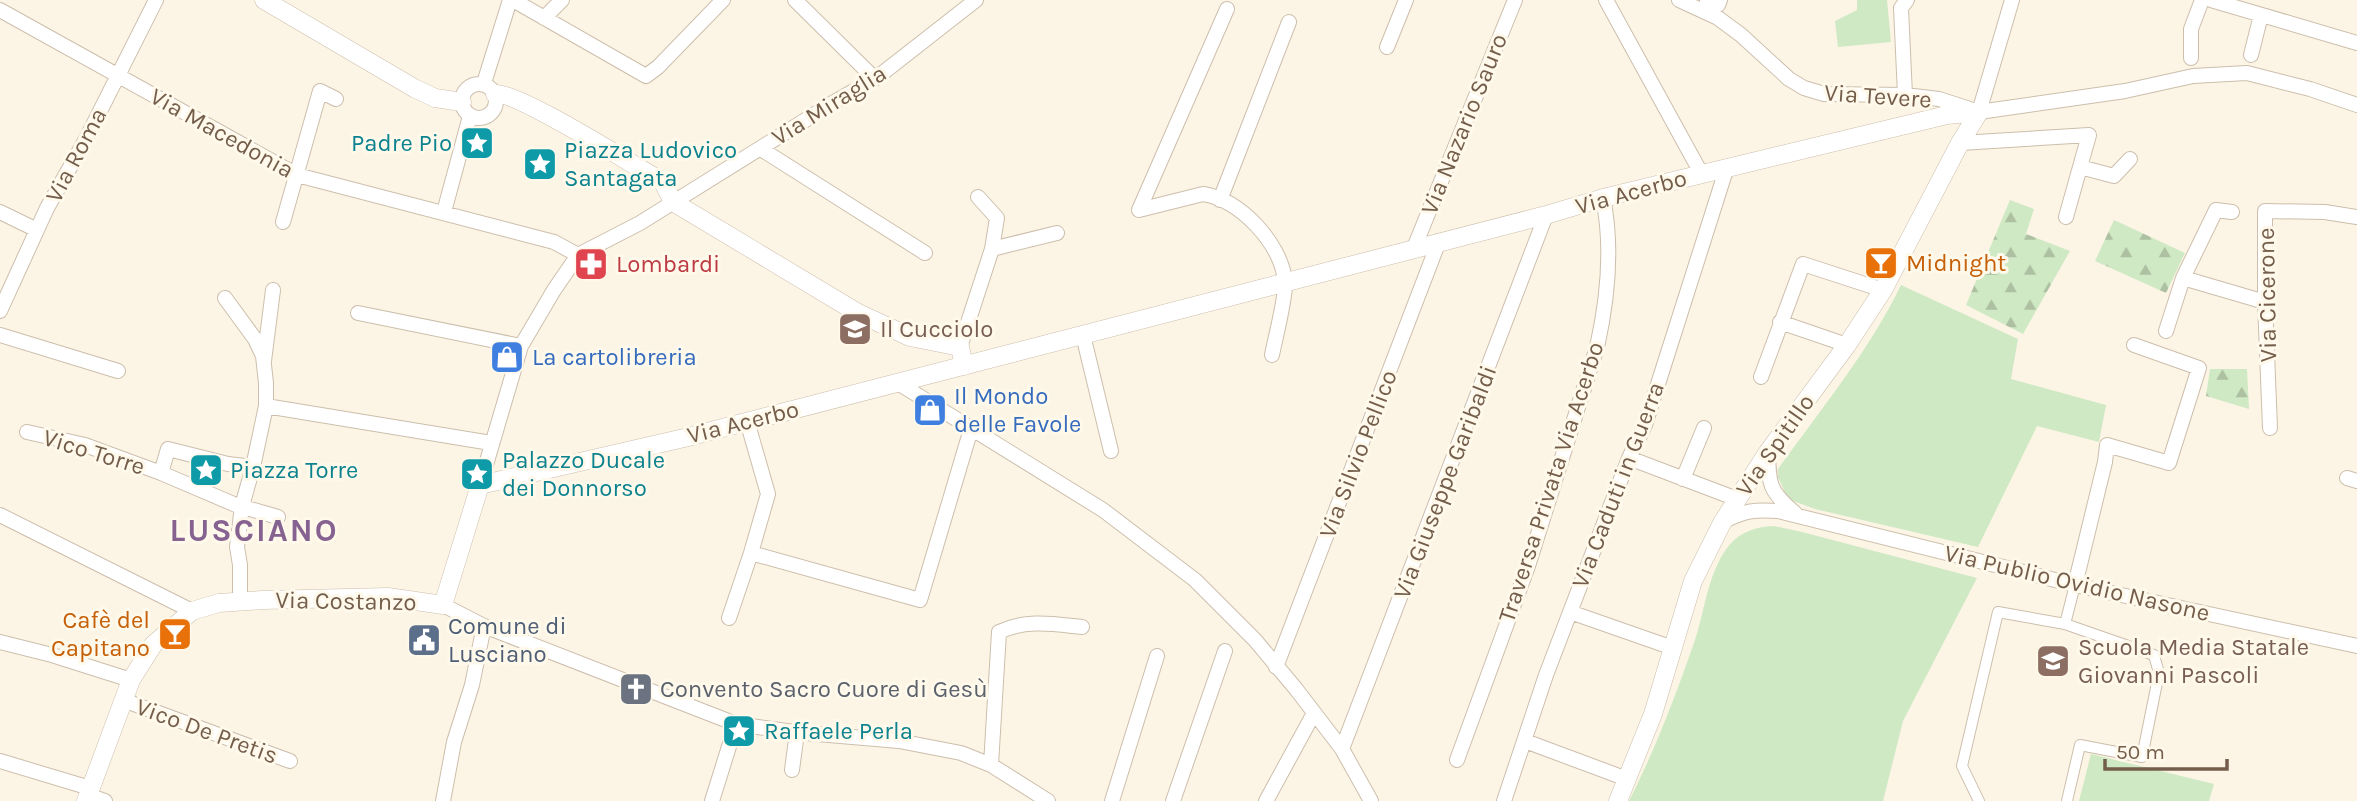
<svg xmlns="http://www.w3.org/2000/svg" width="2357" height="801" font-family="Karla,sans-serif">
  <defs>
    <pattern id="forest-firs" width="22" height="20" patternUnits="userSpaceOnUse" patternTransform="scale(1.75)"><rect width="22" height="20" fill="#cfe9c4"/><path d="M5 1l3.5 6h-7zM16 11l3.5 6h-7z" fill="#adc0a1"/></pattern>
  </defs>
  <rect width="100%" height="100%" fill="#fcf5e5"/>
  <path fill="#cfe9c4" d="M1857 0H1887L1891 42 1838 47 1835 21 1857 10Z
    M1901 285 2018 339 2011 379 2106 405 2099 442 2037 426 1978 547 1815 509 1788 499 1778 477V469C1821 409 1869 351 1901 285Z
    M1774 526 1802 532 1977 578 1903 721 1883 801H1629C1655 750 1675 697 1694 643 1705 612 1707 575 1727 548 1739 532 1755 527 1774 526Z
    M2091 754 2214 784 2209 801H2079Z"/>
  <path fill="url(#forest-firs)" d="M2010 200 2034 209 2026 234 2070 251 2023 334 1966 305Z
    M2114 220 2185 253 2166 293 2095 261Z
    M2210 369H2247L2249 409 2206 396Z"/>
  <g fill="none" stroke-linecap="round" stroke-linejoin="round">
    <g stroke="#cdbeac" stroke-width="12">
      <path id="pedestrian" d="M2065 624 2075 585
        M1979 801 1962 766 1998 612 2065 624 2154 655 2159 673 2142 757 2080 745 2067 801"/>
    </g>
    <g stroke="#cdbeac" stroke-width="16">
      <path id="minor" d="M513 0 646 76 658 67 723 0
        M795 0 875 79
        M1606 0 1701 173
        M1679 0 1718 18 1741 35 1789 79 1804 88 1824 94 1905 95 1939 99 1979 112 2125 91 2193 76 2247 73 2310 89 2357 105
        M1707 0 1718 5 1720 0
        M2211 0 2357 43
        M1227 9 1139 210 1203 194C1241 200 1280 243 1285 280 1287 294 1275 339 1272 355
        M0 10 297 175 554 242 578 255
        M544 18 562 0
        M1387 47 1406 0
        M2251 55 2261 15
        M2191 58V29L2202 0
        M484 83 510 0
        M462 101a17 17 0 1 1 34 0a17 17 0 1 1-34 0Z
        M1905 95 1901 8 1907 0
        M1979 112 2012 0
        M1960 143 2089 135 2066 217
        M761 149 925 253
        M2080 167 2114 176 2130 159
        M1220 200 1289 22
        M0 212 37 230
        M444 212 470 116
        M283 222 320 91 336 99
        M1414 248 1515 0
        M992 249 1057 233
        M2183 278 2216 210 2232 212
        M225 298 255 339 263 356 266 383V406L253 467 242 506 237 547 240 565V601
        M0 311 47 208 86 139 156 0
        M358 313 521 346
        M1780 322 1847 345
        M2166 331 2183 278 2265 302
        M0 335 118 371
        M1083 335 1111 451
        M960 347 992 249 997 218 978 197
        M264 361 273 290
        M1761 377 1803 264 1883 290
        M898 383 1103 510 1195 580 1255 640 1296 689 1342 749 1371 801
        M266 406 491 443
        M747 421 768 494 751 553 920 600 971 429
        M2270 428 2265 302V211L2325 212 2357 217
        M27 432 85 445 161 473 236 505 278 517
        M1768 452C1769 485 1769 491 1795 513
        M1629 458 1737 499
        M161 473 168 449 228 464 253 467
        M2347 478 2357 481
        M1683 479 1704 428
        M480 485 521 346 554 290 578 255 640 223 836 101 875 79 976 0
        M0 515 192 611
        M1722 522C1744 511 1754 509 1778 511L2075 585 2357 646
        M2075 585 2105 462 2107 445 2169 463 2199 368 2134 345
        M443 605 484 626 736 724 794 732 899 741 961 753 991 765 1048 801
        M1570 612 1673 648
        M729 618 751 553
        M0 642 52 655 131 680
        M1276 667 1439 241
        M123 700 290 761
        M1525 741 1627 779
        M1342 749 1546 215
        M1457 760 1528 566 1597 347C1608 298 1613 247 1603 198
        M0 761 90 788
        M991 765 999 632C1026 619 1053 624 1082 627
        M792 770 797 732
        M88 795 105 801
        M443 801 454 742 472 685 484 626
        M712 801 736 724
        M1112 801 1157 656
        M1173 801 1225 651
        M1266 801 1314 713
        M1504 801 1546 675 1629 458 1645 425 1727 167"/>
    </g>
    <g stroke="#cdbeac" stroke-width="19">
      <path id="tertiary" d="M264 0 414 88 435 98 462 102
        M495 94C517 91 636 167 663 182L673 202 858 313 910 337 960 347 964 366
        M86 801 131 680 153 645 192 611 219 603 263 600 388 597 443 605 480 485 684 438 1546 215 1603 198 1947 115 1979 112
        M1618 801 1653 714 1693 581 1722 523 1768 452 1847 345 1883 290 1960 143 1979 112"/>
    </g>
    <use href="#pedestrian" stroke="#fff" stroke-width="10"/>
    <use href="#minor" stroke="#fff" stroke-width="14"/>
    <use href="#tertiary" stroke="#fff" stroke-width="18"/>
  </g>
  <defs>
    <g id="sight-square" transform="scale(1.75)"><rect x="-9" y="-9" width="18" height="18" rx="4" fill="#0f9aa8" stroke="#fff9eb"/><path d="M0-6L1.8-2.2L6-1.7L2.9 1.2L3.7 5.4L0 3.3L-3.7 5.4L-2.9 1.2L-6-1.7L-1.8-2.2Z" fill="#fff"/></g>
    <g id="bar-square" transform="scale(1.75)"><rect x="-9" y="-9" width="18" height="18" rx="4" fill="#e8710a" stroke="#fff9eb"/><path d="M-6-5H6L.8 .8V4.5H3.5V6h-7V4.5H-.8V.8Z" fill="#fff"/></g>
    <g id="pharmacy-square" transform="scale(1.75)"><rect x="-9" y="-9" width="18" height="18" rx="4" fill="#e0444e" stroke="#fff9eb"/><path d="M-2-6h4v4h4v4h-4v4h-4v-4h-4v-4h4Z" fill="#fff"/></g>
    <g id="school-square" transform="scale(1.75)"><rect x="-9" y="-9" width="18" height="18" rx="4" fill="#8d6e63" stroke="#fff9eb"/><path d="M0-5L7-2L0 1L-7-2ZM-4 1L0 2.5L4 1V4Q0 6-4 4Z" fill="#fff"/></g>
    <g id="shop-square" transform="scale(1.75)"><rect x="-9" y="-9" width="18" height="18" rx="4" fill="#3f7fe0" stroke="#fff9eb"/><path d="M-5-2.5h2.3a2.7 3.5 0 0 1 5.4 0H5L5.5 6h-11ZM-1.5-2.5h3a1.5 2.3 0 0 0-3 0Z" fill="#fff"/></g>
    <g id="civic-square" transform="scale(1.75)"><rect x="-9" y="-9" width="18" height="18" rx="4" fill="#5c6f8a" stroke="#fff9eb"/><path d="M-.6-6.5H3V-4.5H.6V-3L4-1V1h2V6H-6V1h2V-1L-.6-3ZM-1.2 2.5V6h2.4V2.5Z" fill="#fff"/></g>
    <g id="church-square" transform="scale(1.75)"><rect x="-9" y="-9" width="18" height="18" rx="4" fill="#6b7280" stroke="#fff9eb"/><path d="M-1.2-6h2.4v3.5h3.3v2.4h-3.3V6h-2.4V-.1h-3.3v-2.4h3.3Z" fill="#fff"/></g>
  </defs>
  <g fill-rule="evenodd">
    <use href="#sight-square" x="477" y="143"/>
    <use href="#sight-square" x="540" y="164"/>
    <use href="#bar-square" x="1881" y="263"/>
    <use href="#pharmacy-square" x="591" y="264"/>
    <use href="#school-square" x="855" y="329"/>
    <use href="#shop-square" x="507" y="357"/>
    <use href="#shop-square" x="930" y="410"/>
    <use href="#sight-square" x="206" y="470"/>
    <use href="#sight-square" x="477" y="474"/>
    <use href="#bar-square" x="175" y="634"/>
    <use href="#civic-square" x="424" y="640"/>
    <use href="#school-square" x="2053" y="661"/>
    <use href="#church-square" x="636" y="689"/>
    <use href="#sight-square" x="739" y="731"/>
  </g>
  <g text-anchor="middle" stroke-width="6" stroke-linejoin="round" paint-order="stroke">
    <g font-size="24" fill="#745e4b" stroke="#fff9eb">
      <text transform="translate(1878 96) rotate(4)" y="8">Via Tevere</text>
      <text transform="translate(829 105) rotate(-32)" y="8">Via Miraglia</text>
      <text transform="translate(1464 124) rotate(-68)" y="8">Via Nazario Sauro</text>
      <text transform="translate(222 133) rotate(29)" y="8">Via Macedonia</text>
      <text transform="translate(76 155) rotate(-62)" y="8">Via Roma</text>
      <text transform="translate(1631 192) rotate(-15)" y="8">Via Acerbo</text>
      <text transform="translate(2267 295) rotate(-91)" y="8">Via Cicerone</text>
      <text transform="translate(743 422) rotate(-14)" y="8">Via Acerbo</text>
      <text transform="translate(1775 445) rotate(-55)" y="8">Via Spitillo</text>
      <text transform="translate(94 452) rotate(17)" y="8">Vico Torre</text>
      <text transform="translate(1358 454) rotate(-69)" y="8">Via Silvio Pellico</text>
      <text transform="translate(1445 482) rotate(-69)" y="8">Via Giuseppe Garibaldi</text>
      <text transform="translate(1551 482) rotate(-72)" y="8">Traversa Privata Via Acerbo</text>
      <text transform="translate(1618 485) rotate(-69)" y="8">Via Caduti in Guerra</text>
      <text transform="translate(2077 583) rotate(13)" y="8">Via Publio Ovidio Nasone</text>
      <text transform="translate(346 601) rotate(1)" y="8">Via Costanzo</text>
      <text transform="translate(207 731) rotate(20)" y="8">Vico De Pretis</text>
    </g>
    <g font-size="24" fill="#0d838f" stroke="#fff9eb" text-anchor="start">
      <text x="452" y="151" text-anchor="end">Padre Pio</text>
      <text x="564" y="158">Piazza Ludovico<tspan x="564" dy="28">Santagata</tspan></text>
      <text x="502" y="468">Palazzo Ducale<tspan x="502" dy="28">dei Donnorso</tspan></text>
      <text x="230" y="478">Piazza Torre</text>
      <text x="764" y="739">Raffaele Perla</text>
    </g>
    <g font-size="24" fill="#c56008" stroke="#fff9eb" text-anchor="start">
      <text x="1906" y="271">Midnight</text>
      <text x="150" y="628" text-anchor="end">Cafè del<tspan x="150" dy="28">Capitano</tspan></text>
    </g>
    <g font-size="24" fill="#be3a42" stroke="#fff9eb" text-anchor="start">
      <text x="616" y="272">Lombardi</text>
    </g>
    <g font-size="24" fill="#785e54" stroke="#fff9eb" text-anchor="start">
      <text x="880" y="337">Il Cucciolo</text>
      <text x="2078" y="655">Scuola Media Statale<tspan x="2078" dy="28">Giovanni Pascoli</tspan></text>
    </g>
    <g font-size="24" fill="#366cbe" stroke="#fff9eb" text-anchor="start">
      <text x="532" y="365">La cartolibreria</text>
      <text x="954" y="404">Il Mondo<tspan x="954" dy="28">delle Favole</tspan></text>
    </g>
    <g font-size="24" fill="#4e5e75" stroke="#fff9eb" text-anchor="start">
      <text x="448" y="634">Comune di<tspan x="448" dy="28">Lusciano</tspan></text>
    </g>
    <g font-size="24" fill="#5b616d" stroke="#fff9eb" text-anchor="start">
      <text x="660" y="697">Convento Sacro Cuore di Gesù</text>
    </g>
    <g font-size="32" font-weight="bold" letter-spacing="2" fill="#866291" stroke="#fff9eb">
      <text x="254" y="541">LUSCIANO</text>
    </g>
  </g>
  <path d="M2105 759v10h122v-10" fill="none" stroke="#745e4b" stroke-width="3.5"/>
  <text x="2116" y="759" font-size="21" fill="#745e4b" stroke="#fff9eb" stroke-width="5" paint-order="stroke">50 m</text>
</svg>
